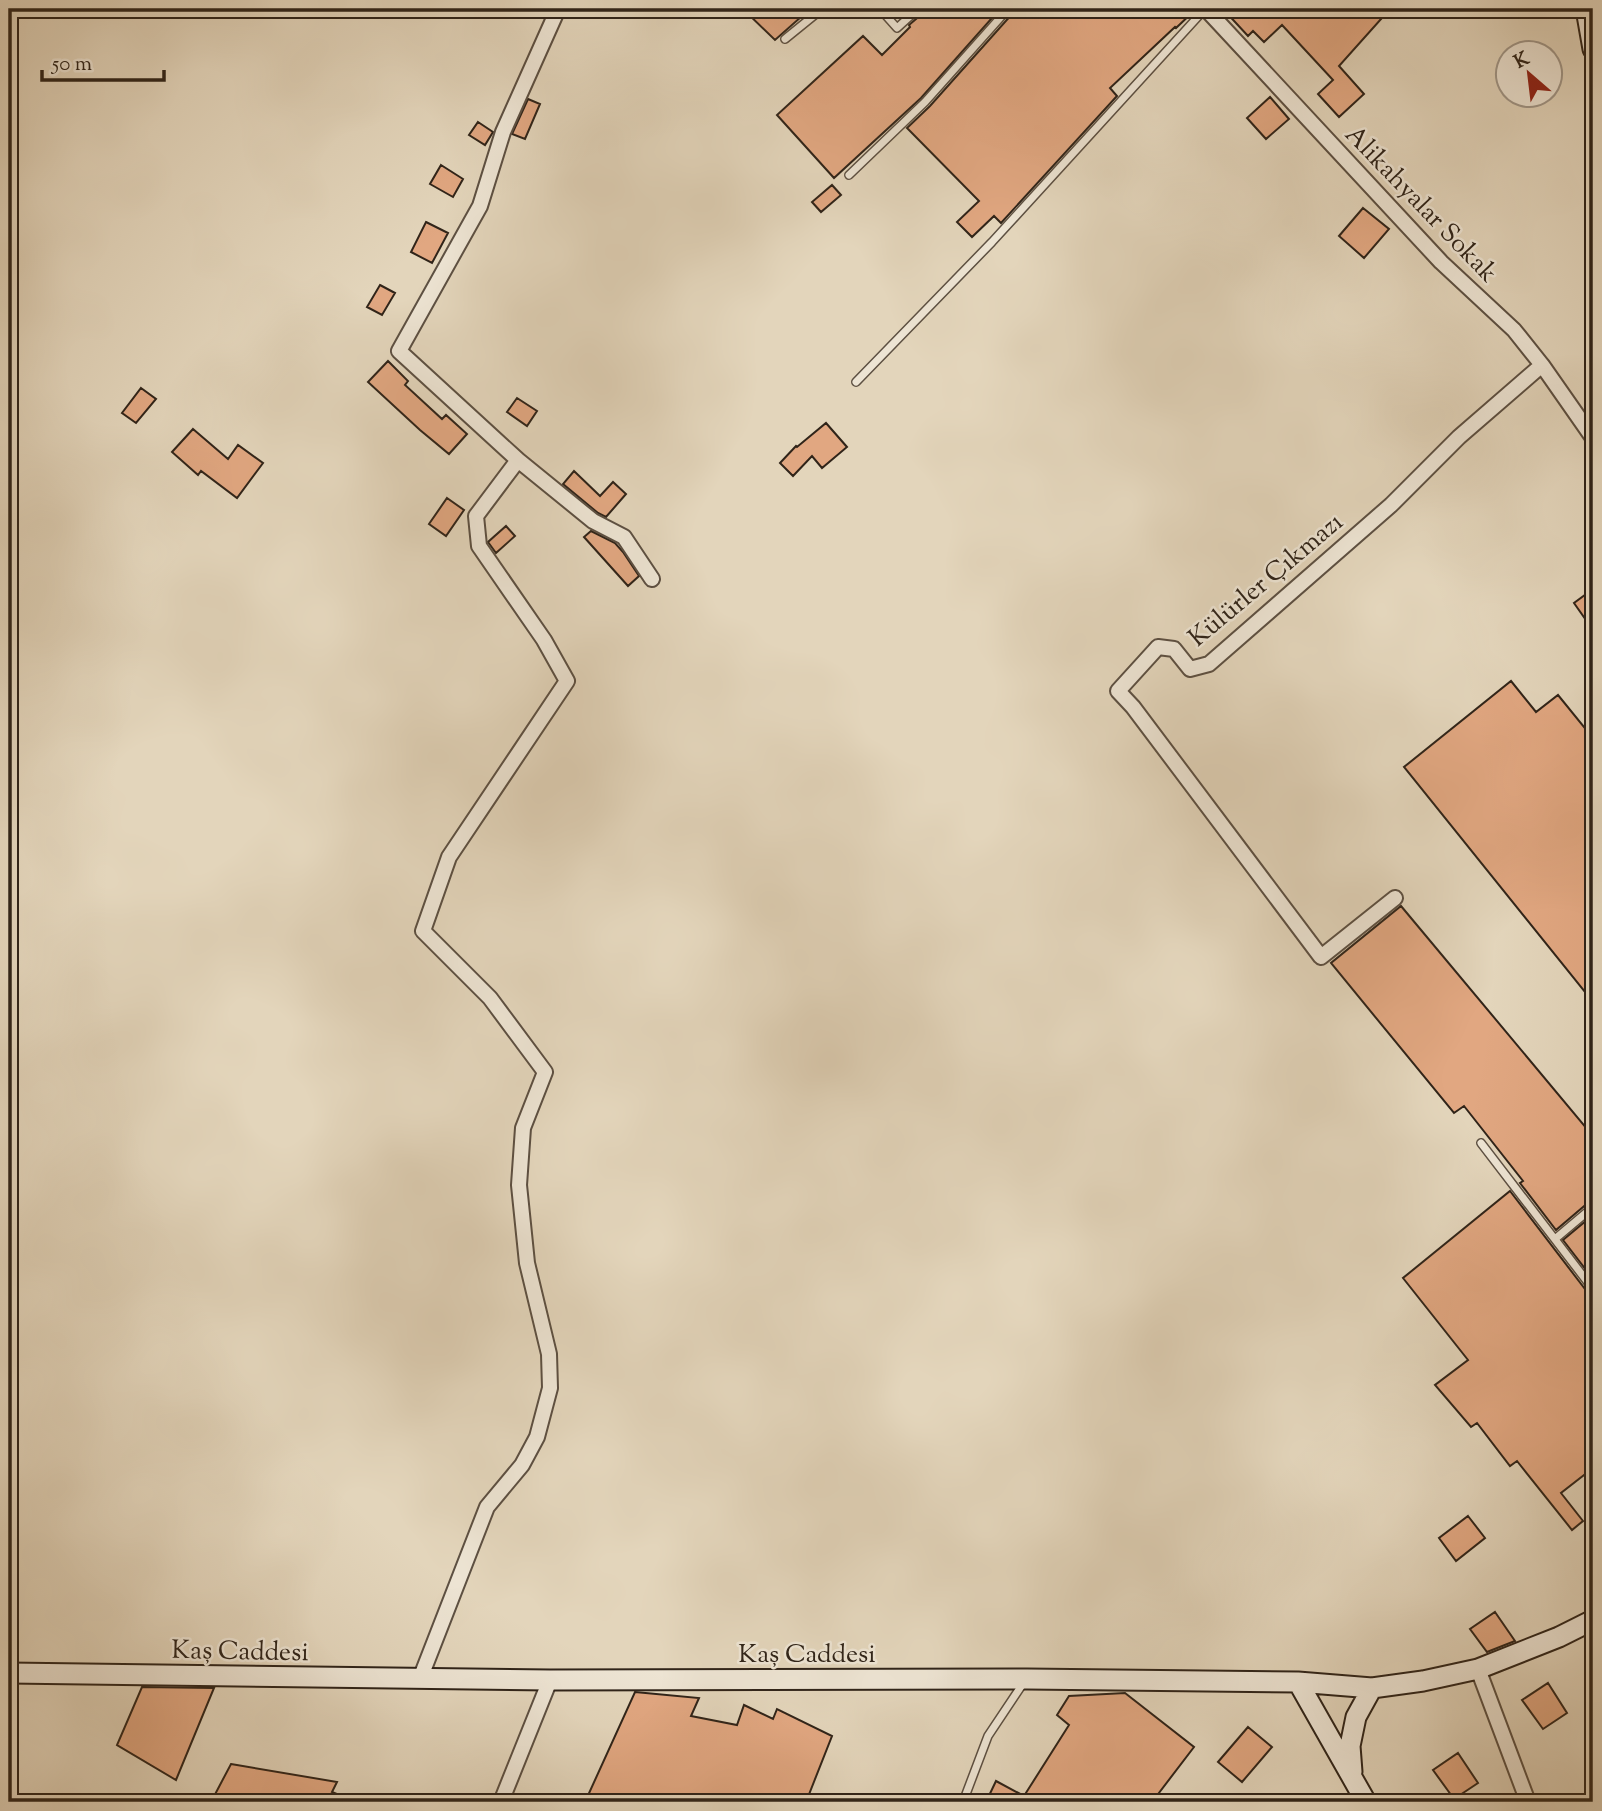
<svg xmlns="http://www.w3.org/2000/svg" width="1602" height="1811" font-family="'Sorts Mill Goudy',serif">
  <rect width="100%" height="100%" fill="#e3d5bb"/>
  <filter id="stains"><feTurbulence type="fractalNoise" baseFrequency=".00286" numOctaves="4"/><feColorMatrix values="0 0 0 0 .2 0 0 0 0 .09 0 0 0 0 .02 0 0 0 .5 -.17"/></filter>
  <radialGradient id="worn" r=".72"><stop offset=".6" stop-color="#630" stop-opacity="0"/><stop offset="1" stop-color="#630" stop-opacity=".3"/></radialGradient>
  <path fill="#e1a781" stroke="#302419" stroke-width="2" d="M743 9H810L775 40Z
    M924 9H1000L921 98 834 178 777 115 863 36 882 55 910 27 909 25 922 14Z
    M1014 9H1196L1176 28 1175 27 1110 88 1117 96 1001 223 994 216 972 237 957 222 979 201 907 128 930 106 1013 13Z
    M1223 9H1390L1339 66 1364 94 1339 117 1318 94 1333 80 1282 25 1264 42 1253 31 1248 36Z
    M1270 97 1289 119 1266 139 1247 118Z
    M528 99 540 104 525 139 512 134Z
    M478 122 493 132 485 145 469 135Z
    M441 165 463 179 453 197 430 184Z
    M832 185 841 195 821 212 812 202Z
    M1363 208 1389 229 1364 258 1339 236Z
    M426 222 448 233 432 263 411 252Z
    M380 285 395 293 382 315 367 307Z
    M388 361 408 381 405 385 442 419 446 415 467 434 449 454 420 430 368 382Z
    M141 388 156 399 136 423 122 413Z
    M517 398 537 411 527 426 507 412Z
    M826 423 847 447 822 468 812 456 793 476 780 463 796 446 797 447Z
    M193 429 228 459 238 445 263 463 237 498 201 471 198 475 172 452Z
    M574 471 600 496 613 482 626 494 606 517 598 513 563 484Z
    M447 498 464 510 446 536 429 524Z
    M506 526 515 536 496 553 488 542Z
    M591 531 615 543 623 552 639 576 628 586 584 537Z
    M1593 589V630L1574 603Z
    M1511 681 1536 712 1558 695 1593 738V1002L1404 767Z
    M1401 906 1593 1136V1201L1589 1202 1556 1230 1520 1183 1523 1181 1464 1106 1454 1113 1331 963Z
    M1510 1191 1588 1293 1593 1295V1468L1561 1493 1583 1521 1572 1530 1517 1461 1510 1466 1477 1423 1471 1427 1435 1385 1468 1360 1403 1278Z
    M1593 1215V1279L1563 1240Z
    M1468 1516 1485 1538 1456 1561 1439 1538Z
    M1495 1612 1515 1641 1487 1652 1470 1629Z
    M1548 1683 1567 1713 1543 1729 1522 1700Z
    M142 1687 214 1688 176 1780 117 1745Z
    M635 1692 699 1698 691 1716 737 1725 744 1705 773 1719 777 1709 832 1736 806 1802H585Z
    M1125 1693 1194 1747 1152 1802H986L996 1781 1024 1796 1069 1725 1057 1715 1069 1696Z
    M1248 1727 1272 1747 1242 1782 1218 1762Z
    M1458 1753 1478 1783 1454 1799 1433 1770Z
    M231 1764 337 1782 332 1792 356 1802H211Z"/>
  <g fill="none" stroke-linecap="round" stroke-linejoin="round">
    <g stroke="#5d5042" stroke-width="10">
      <path id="lane" d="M880 9 897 28 918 9
        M785 39 822 9
        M849 175 925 102 1008 9
        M856 382 992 242 1205 9
        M1481 1143 1593 1289
        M1555 1239 1593 1207
        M963 1802 988 1736 1024 1682"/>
    </g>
    <g stroke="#5d5042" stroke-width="18">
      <path id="street" d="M1206 9 1441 262 1514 330 1542 365 1593 438
        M518 460 593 521 624 537 652 579
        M1395 898 1321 957 1133 707 1118 691 1158 647 1174 649 1190 669 1209 664 1391 505 1459 437 1542 365
        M1478 1669 1528 1802
        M420 1679 487 1507 522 1465 537 1437 550 1388 549 1354 527 1263 519 1185 523 1128 545 1072 490 998 423 931 449 857 567 681 544 640 479 546 476 516 518 460 399 351 480 206 503 132 558 9
        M501 1802 550 1680"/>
    </g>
    <g stroke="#302419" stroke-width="23">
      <path id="secondary" d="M1586 9 1593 49
        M9 1673 550 1680 1027 1679 1298 1682 1372 1688 1423 1681 1478 1669 1559 1637 1593 1620
        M1298 1682 1366 1802
        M1352 1772 1350 1746 1356 1717 1372 1688"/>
    </g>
    <use href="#lane" stroke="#ede4d3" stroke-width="7"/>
    <use href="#street" stroke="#ede4d3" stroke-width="14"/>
    <use href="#secondary" stroke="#ede4d3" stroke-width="19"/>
  </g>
  <g text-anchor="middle" stroke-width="5" stroke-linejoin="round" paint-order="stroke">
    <g font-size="26" fill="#302419" stroke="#ede4d3">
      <text transform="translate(1422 203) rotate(46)" y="9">Alikahyalar Sokak</text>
      <text transform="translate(1265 579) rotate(-40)" y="9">Külürler Çıkmazı</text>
      <text transform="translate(240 1650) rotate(1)" y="9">Kaş Caddesi</text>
      <text x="807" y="1662">Kaş Caddesi</text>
    </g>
  </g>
  <rect width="1602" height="1811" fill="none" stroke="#e3d5bb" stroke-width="35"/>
  <rect x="10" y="10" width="1581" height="1790" fill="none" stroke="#302419" stroke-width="3.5"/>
  <rect x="18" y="18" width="1567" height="1776" fill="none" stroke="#302419" stroke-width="2"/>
  <g transform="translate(1529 74) rotate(332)"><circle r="33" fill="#ede4d3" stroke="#a19789" stroke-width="2"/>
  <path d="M0-5L12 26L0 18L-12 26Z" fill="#8f2418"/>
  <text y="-10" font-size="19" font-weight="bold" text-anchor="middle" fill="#302419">K</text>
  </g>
  <path d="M42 70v10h122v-10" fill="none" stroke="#302419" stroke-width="3.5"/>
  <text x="52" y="70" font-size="21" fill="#302419" stroke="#ede4d3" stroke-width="5" paint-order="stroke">50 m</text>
  <rect width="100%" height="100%" filter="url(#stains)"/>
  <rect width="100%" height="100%" fill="url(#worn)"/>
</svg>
